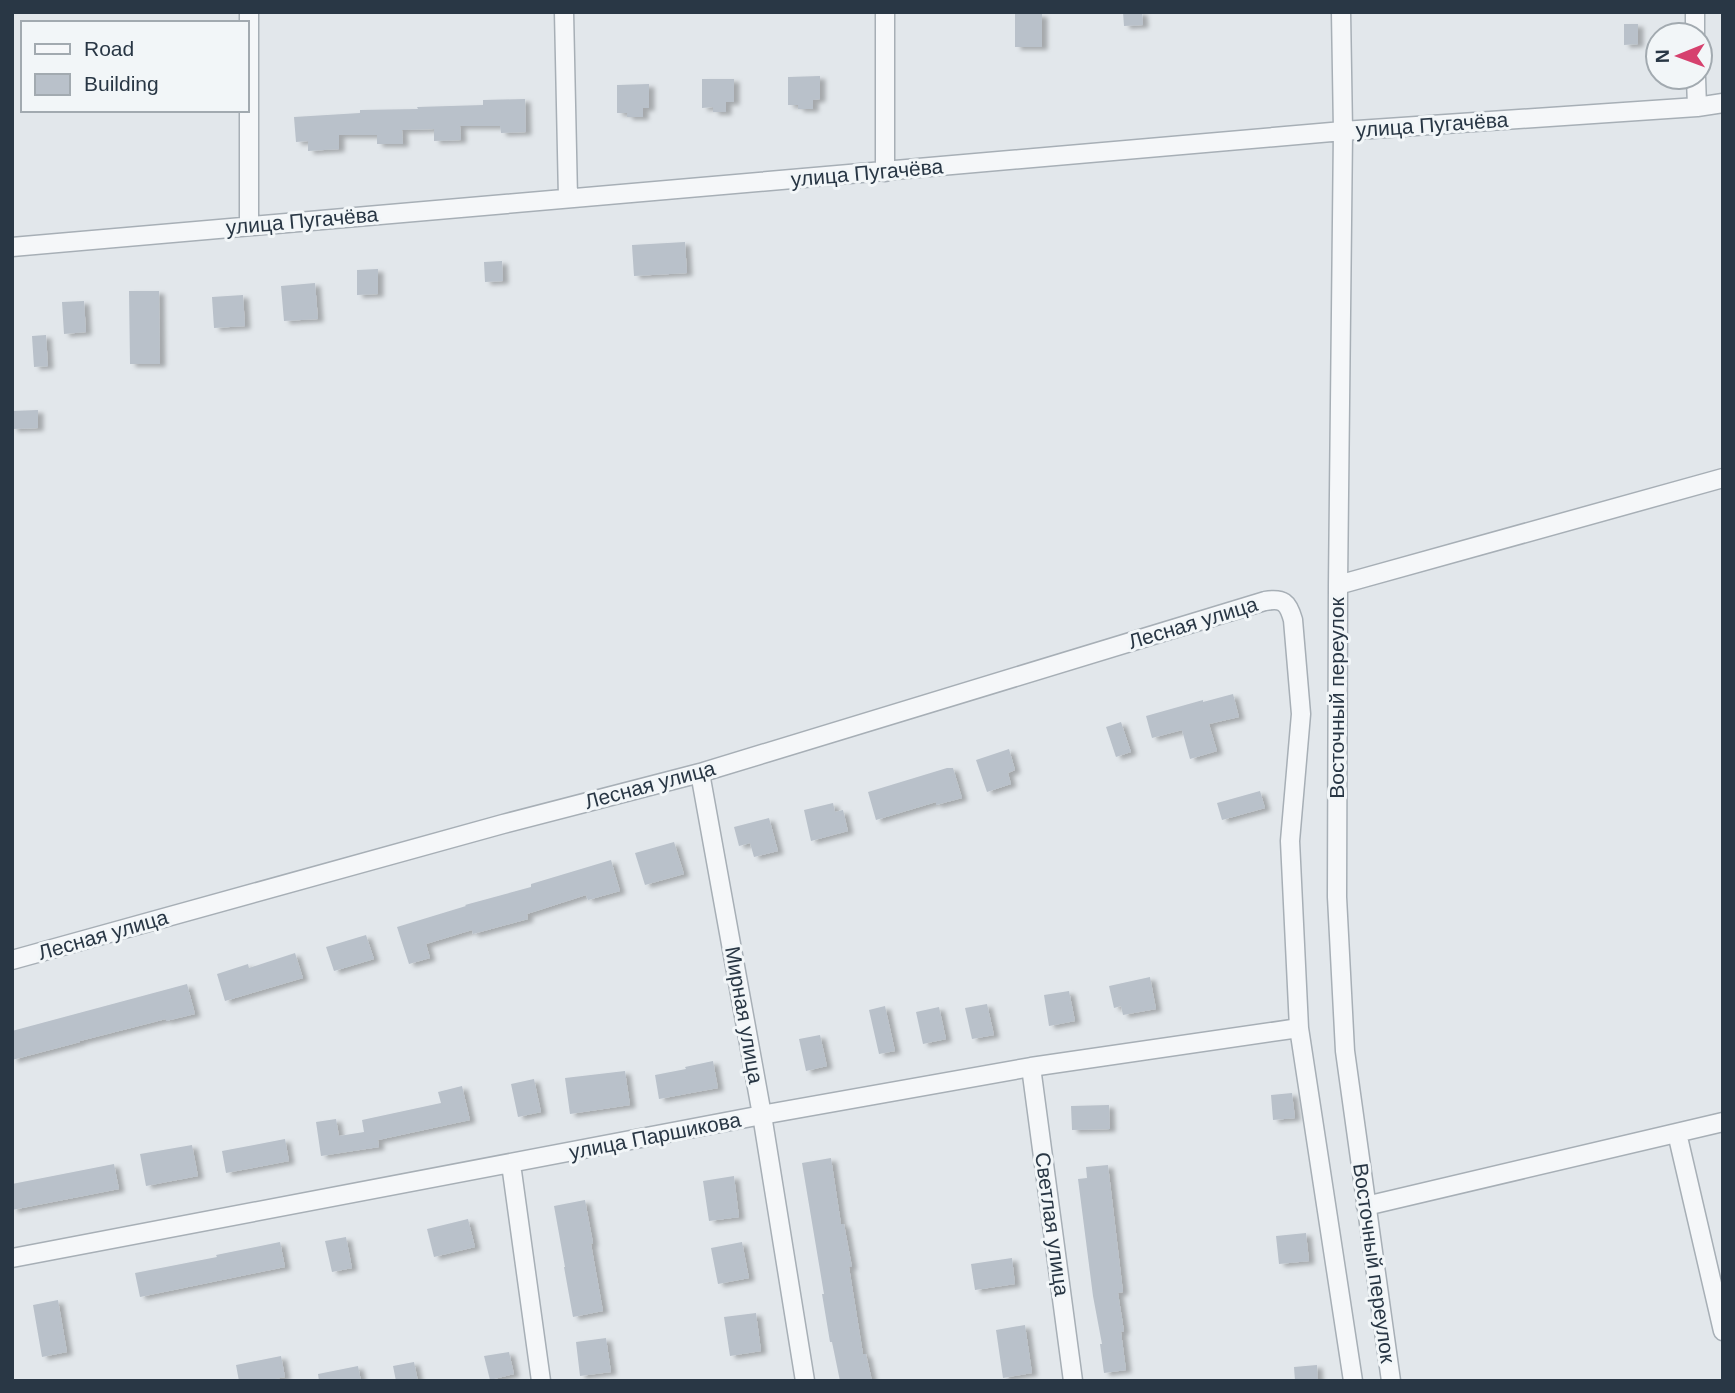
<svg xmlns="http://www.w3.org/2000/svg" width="1735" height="1393" font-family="Arial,sans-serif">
  <defs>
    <filter id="shadow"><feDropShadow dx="5.5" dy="3" stdDeviation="2" flood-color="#0004"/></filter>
  </defs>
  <rect width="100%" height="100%" fill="#e2e7eb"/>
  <path fill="#b9c1ca" filter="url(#shadow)" d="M1123 12H1142L1143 25 1124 26Z
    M1015 14H1042V47H1015Z
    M1624 24H1638V44L1624 45Z
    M820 76V99L813 100V109H798V105H788V77Z
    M702 79H734V102H726V112H713V107L702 108Z
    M649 84V108H643V117H627V113H617V85Z
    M525 99 526 132 501 133 500 126H460L461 140 434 141V129L402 130 403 144H377V135H339V149L308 151V141L296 142 294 117 360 113V110L418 109 417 107 483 105V100Z
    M685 242 687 273 634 276 632 245Z
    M502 261 503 281 485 282 484 262Z
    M378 269V294L357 295V270Z
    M315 283 318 319 284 321 281 286Z
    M129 291H159L160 364H130Z
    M243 295 245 326 214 328 212 297Z
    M84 301 86 332 64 334 62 302Z
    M46 335 48 366 34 367 32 336Z
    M38 410V428L12 429V411Z
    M1233 694 1239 717 1209 724 1217 751 1190 759 1182 730 1152 738 1146 716 1203 700V702Z
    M1121 722 1131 752 1116 757 1106 727Z
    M1009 749 1015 770 1008 773 1011 784 987 792 976 760Z
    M947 768H953L962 798 936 805V802L876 820 868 792Z
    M1260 791 1265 808 1222 820 1217 803Z
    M833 803 835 812 843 810 848 831 811 841 804 810Z
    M769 818 778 851 754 857 750 843 739 846 734 827Z
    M674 842 684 874 645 885 635 853Z
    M611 860 620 891 588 900 586 895 527 914 528 919 473 934 472 930 426 944 430 958 409 964 397 927 466 906 465 905 531 887V884Z
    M366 935 374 959 334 971 326 947Z
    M295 953 303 978 225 1001 217 974 248 964 249 968Z
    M1150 977 1156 1009 1123 1015 1121 1006 1114 1008 1109 986Z
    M187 984 195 1014 166 1021V1019L80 1041V1042L12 1060V1031Z
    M1069 991 1075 1021 1049 1026 1044 995Z
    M987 1004 994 1035 972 1039 965 1008Z
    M885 1006 895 1051 879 1054 869 1010Z
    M939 1007 946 1039 923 1044 916 1012Z
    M820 1035 827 1066 806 1071 799 1039Z
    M713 1061 718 1088 659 1099 655 1075 686 1069 685 1067Z
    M625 1071 630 1105 570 1114 565 1078Z
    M534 1079 541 1112 518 1117 511 1084Z
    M462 1086 470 1120 378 1140 379 1147 321 1156 316 1122 336 1119 339 1136 364 1132 362 1120 441 1103 438 1092Z
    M1292 1093 1295 1118 1273 1120 1271 1095Z
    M1109 1105 1110 1129 1072 1130 1071 1106Z
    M285 1139 289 1161 226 1173 222 1151Z
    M192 1145 198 1176 146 1186 140 1154Z
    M831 1158 841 1224H844L852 1267H849L863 1354H866L872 1381H840L832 1342H830L822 1294H824L802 1163Z
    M114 1164 119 1189 12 1210V1184Z
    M1108 1165 1123 1292 1118 1293 1124 1331 1121 1332 1126 1370 1104 1373 1100 1344H1102L1093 1296 1078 1179 1087 1178 1086 1167Z
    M734 1176 739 1217 709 1221 703 1181Z
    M585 1200 593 1243 591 1244 603 1311 573 1317 564 1267H565L554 1206Z
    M468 1219 475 1247 434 1257 427 1229Z
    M1306 1233 1309 1261 1279 1264 1276 1236Z
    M346 1237 352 1268 332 1272 325 1241Z
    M280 1242 285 1267 140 1297 135 1273 217 1257 216 1255Z
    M742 1242 749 1278 718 1284 711 1248Z
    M1012 1258 1015 1284 975 1290 971 1264Z
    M58 1300 67 1352 42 1357 33 1305Z
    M756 1313 761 1351 730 1356 724 1317Z
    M1025 1325 1032 1373 1003 1378 996 1330Z
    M606 1338 611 1372 580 1376 576 1342Z
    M509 1352 514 1374 490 1380 484 1356Z
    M281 1356 285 1377 265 1381H239L236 1365Z
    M414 1362 418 1381H396L393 1366Z
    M1317 1365 1318 1381H1295L1294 1367Z
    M358 1366 361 1381H319L318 1374Z"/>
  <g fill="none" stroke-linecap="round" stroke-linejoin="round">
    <g stroke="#a7afb6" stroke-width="21">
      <path id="minor" d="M249 12V225
        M564 12 568 198
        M885 12V172
        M1341 12 1343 131 1338 585 1337 897 1345 1051 1391 1381
        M1695 12V35
        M1696 77 1697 107
        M12 247 1343 131 1697 107 1723 103
        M1338 585 1723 478
        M700 773 762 1115 805 1381
        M12 960 503 824 700 773 1265 601C1283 598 1288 602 1293 620L1301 714 1290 841 1299 1028 1353 1381
        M1031 1067 1073 1381
        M1677 1133 1723 1331
        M511 1164 541 1381
        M1366 1206 1723 1122
        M12 1258 762 1115 1031 1067 1299 1028"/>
    </g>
    <use href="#minor" stroke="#f5f7f9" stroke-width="18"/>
  </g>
  <g text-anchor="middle" stroke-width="6" stroke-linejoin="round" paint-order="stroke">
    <g font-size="21" fill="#293745" stroke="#f2f6f8">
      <text transform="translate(1432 125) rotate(-4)" y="7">улица Пугачёва</text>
      <text transform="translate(867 173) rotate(-5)" y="7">улица Пугачёва</text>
      <text transform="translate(302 221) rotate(-5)" y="7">улица Пугачёва</text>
      <text transform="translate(1193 623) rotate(-17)" y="7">Лесная улица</text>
      <text transform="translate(1337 698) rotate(-90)" y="7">Восточный переулок</text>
      <text transform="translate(650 785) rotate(-15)" y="7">Лесная улица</text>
      <text transform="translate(103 935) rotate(-16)" y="7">Лесная улица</text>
      <text transform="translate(744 1015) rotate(80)" y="7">Мирная улица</text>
      <text transform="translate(655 1136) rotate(-11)" y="7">улица Паршикова</text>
      <text transform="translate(1052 1224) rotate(82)" y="7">Светлая улица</text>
      <text transform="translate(1374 1263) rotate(82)" y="7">Восточный переулок</text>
    </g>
  </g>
  <rect width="1735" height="1393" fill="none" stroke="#293745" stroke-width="28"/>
  <rect x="21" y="21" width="228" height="91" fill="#f2f6f8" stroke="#a2aab0" stroke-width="2"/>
  <rect x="35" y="44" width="35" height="10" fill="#f5f7f9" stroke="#a2aab0" stroke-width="2"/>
  <text x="84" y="56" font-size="21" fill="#293745">Road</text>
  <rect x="35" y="74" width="35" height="21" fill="#b9c1ca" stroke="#a2aab0" stroke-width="2"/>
  <text x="84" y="91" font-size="21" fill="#293745">Building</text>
  <g transform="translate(1679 56) rotate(269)"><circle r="33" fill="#f2f6f8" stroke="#a2aab0" stroke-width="2"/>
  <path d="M0-5L12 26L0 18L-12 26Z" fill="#d6416e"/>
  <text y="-10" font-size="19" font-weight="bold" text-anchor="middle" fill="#293745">N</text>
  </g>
</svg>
